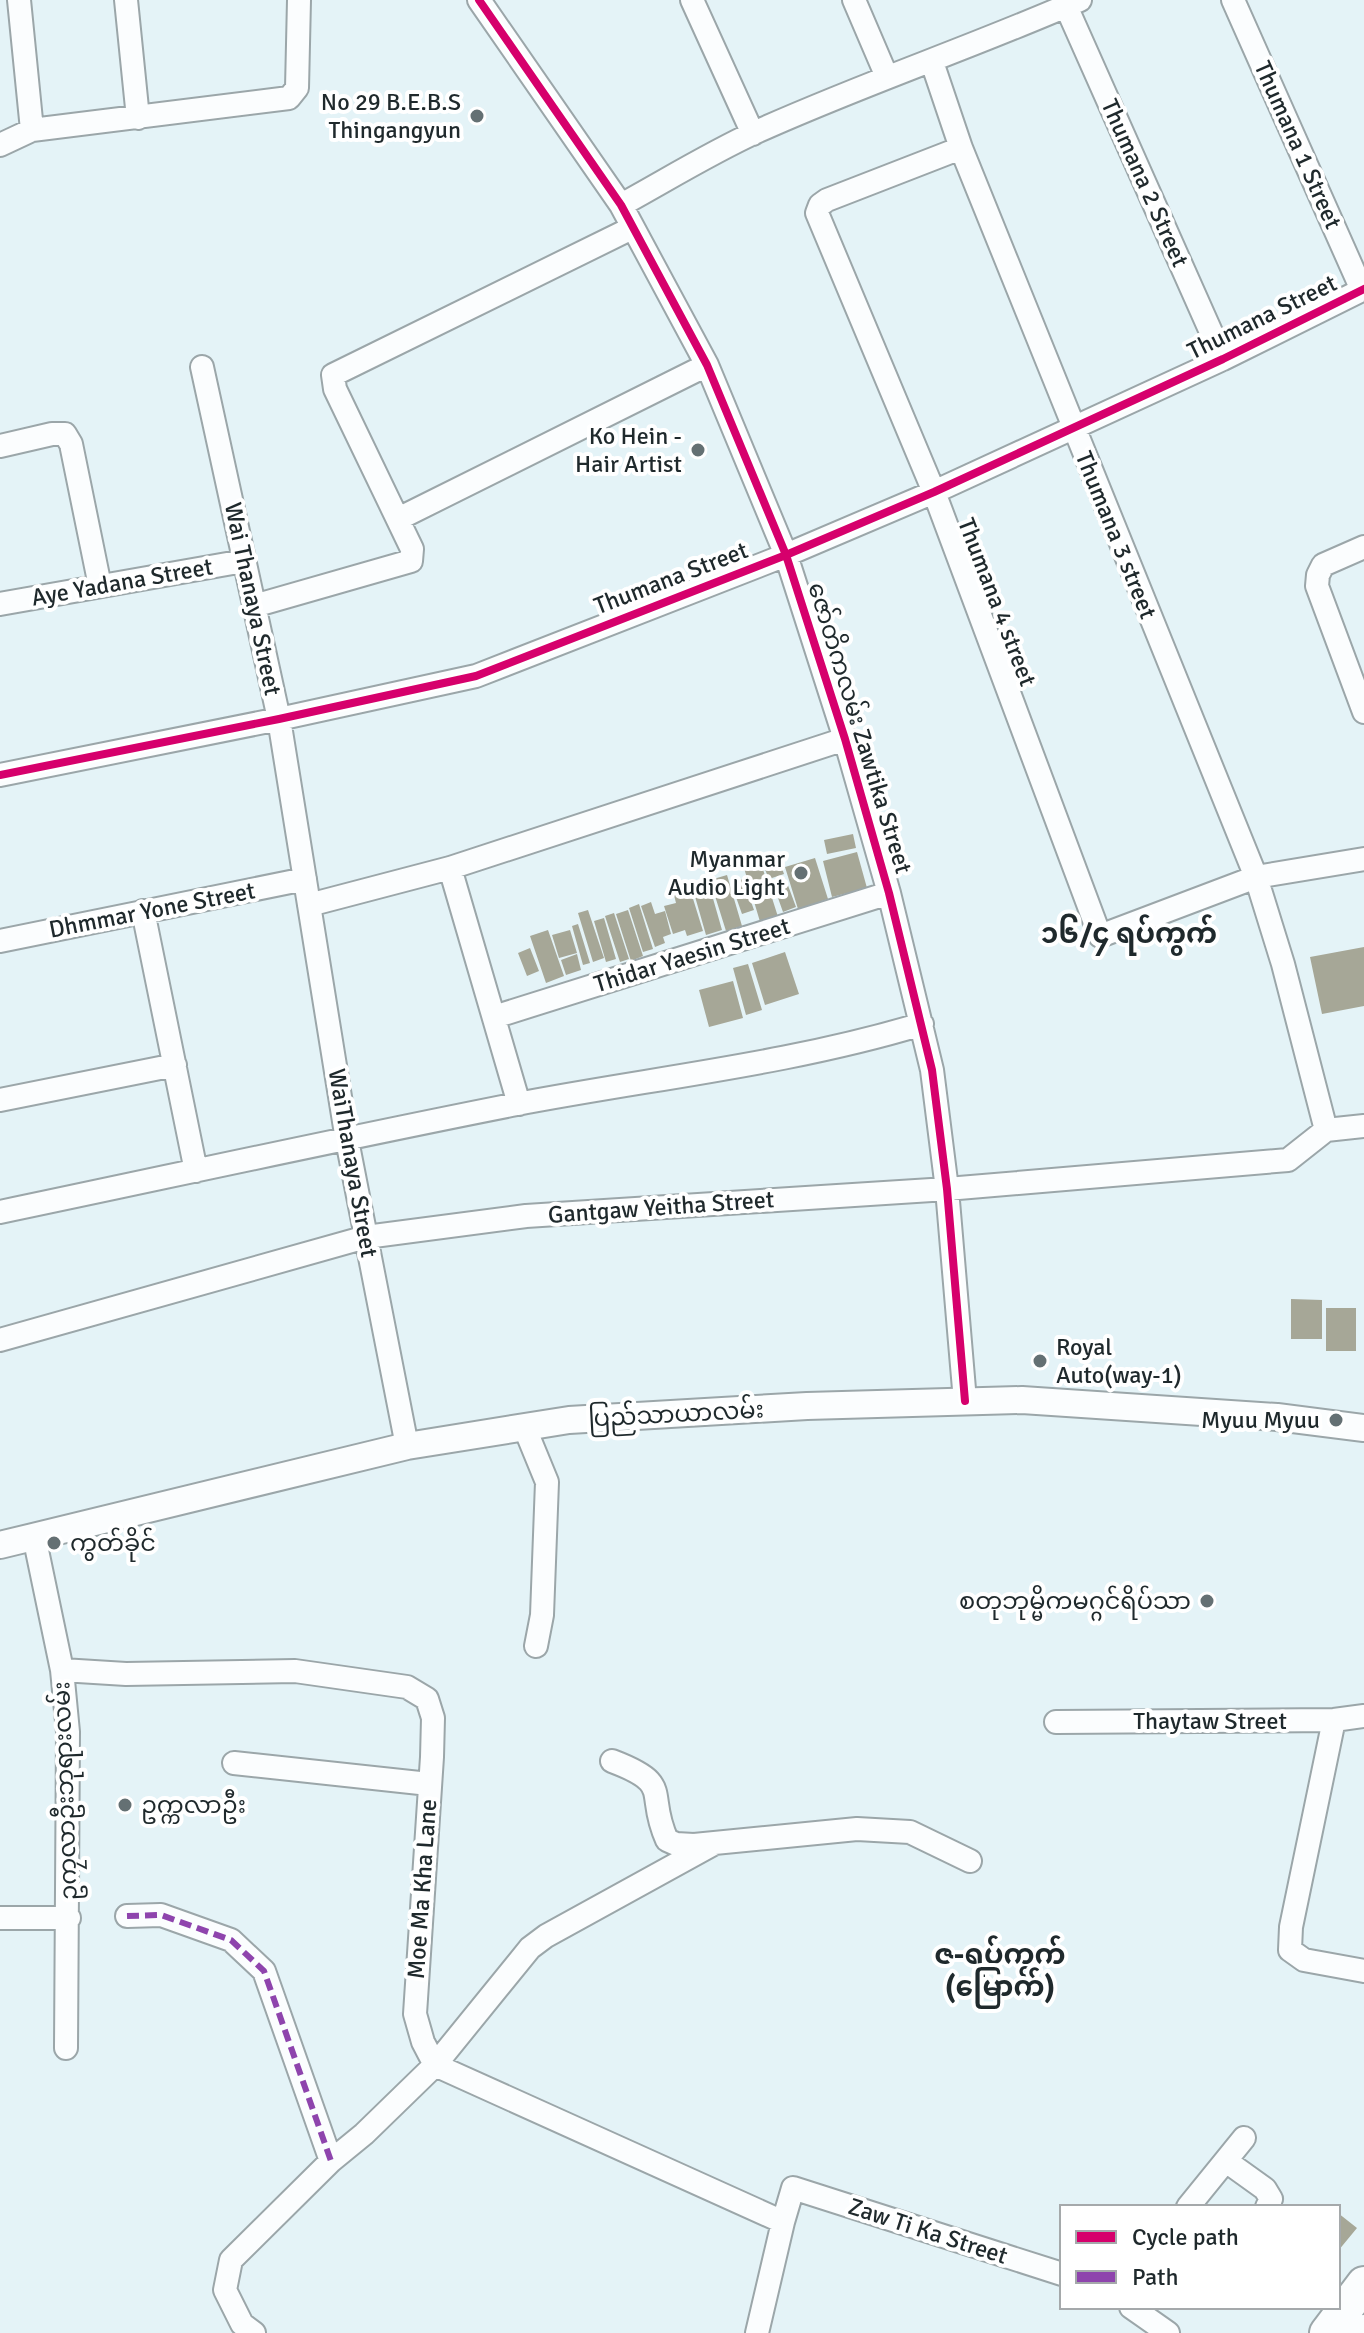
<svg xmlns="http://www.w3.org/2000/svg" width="1364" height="2333" font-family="Signika,'Noto Sans Myanmar',sans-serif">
  <rect width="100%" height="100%" fill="#e4f3f7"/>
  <path fill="#a6a797" d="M853 834 856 848 827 854 824 840Z
    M857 852 867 888 832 897 823 861Z
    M777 854 784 874 769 879 761 860Z
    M815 858 828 899 798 909 785 867Z
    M761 863 779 920 761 925 744 868Z
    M727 875 742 926 726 931 710 880Z
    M743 879 754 910 742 914 731 883Z
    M786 880 796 907 783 912 773 884Z
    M710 888 722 930 706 935 694 893Z
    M690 889 703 931 687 936 685 930 673 934 664 906 676 903 674 895Z
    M651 902 655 914 665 911 671 934 663 937 665 943 655 947 641 906Z
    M639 904 653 949 643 952 629 908Z
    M588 910 604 958 593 962 578 913Z
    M628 910 643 956 631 961 616 914Z
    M614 913 629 959 620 962 605 916Z
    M604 918 616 959 606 962 594 921Z
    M578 924 590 963 583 965 572 926Z
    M548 930 564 976 546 983 530 936Z
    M570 930 577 953 559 958 552 935Z
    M1364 947V1006L1322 1014 1310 957Z
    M530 948 539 971 527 976 518 953Z
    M785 952 799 994 765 1005 752 963Z
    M577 954 581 970 566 975 561 960Z
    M748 964 762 1010 746 1015 733 968Z
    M733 981 743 1018 709 1027 699 990Z
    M1291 1299 1322 1300V1339H1291Z
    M1326 1308H1356V1351H1326Z
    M1338 2213 1357 2228 1338 2251Z"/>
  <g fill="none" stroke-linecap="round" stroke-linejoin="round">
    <g stroke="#9ba6a9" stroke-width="26">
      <path id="minor" d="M19 0 32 130
        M126 0 138 118
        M479 0 621 205 707 365 786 555 845 739 889 893 932 1070 947 1189 965 1401
        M692 0 753 134
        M854 0 887 77
        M1233 0 1362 290
        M1066 6 1223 359
        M932 62 961 148 1256 877 1283 964 1326 1130
        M0 145 32 130 289 98 297 88 299 0
        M961 148 827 200 820 205 817 213 934 492 1100 936 1256 877 1364 859
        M621 205C665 181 710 153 756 132 862 84 973 47 1080 0
        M202 367 279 719 347 1140 407 1446
        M0 446 52 434H65L71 444 100 586
        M398 519 707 365
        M1364 547 1323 565 1318 575 1317 586 1364 712
        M0 604 244 561
        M254 606 411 561 412 549 335 389 333 375 632 228
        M0 775 279 719 476 676 786 555 934 492 1223 359 1364 289
        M450 868 519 1104
        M309 905 450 868 845 739
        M143 911 196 1171
        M0 941 305 879
        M494 1017 889 893
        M0 1100 175 1065
        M1326 1130 1364 1126
        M0 1212C172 1176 344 1138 517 1104 653 1078 790 1064 922 1024
        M0 1340 366 1237 526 1216 947 1189 1288 1160 1326 1130
        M524 1426 547 1482 542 1615 536 1646
        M34 1536 62 1670 68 1732 66 2048
        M62 1670 126 1674 295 1671 407 1687 427 1699 433 1718 432 1757 415 2014 423 2042 435 2065 783 2222
        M1334 1720 1291 1927 1290 1950 1304 1960 1364 1971
        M1056 1722 1334 1720 1364 1716
        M612 1761C675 1785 645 1792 667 1840L676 1844 694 1845 857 1829 910 1832 970 1861
        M234 1763 429 1784
        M127 1916 161 1915 231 1940 264 1971 331 2161
        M0 1918H69
        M1226 2161 1265 2189 1271 2199 1267 2207
        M1188 2207 1244 2138
        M1131 2307 1168 2333
        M254 2333 242 2324 225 2290 231 2260 331 2161 364 2134 435 2065 530 1948 546 1936 715 1843
        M757 2333 783 2222 793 2188 1062 2274"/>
    </g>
    <g stroke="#9ba6a9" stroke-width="30">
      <path id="tertiary" d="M0 1545 407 1446 569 1420 807 1406 1022 1400 1277 1417 1364 1428"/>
    </g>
    <g stroke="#9ba6a9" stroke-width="38">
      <path id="primary" d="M1327 2333 1364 2284
        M1363 2333 1364 2332"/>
    </g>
    <use href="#minor" stroke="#fbfdfe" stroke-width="22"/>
    <use href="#tertiary" stroke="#fbfdfe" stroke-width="26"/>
    <use href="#primary" stroke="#fbfdfe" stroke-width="34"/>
    <path stroke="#8e44ad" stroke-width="6" stroke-dasharray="12 6" stroke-linecap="butt" d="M127 1916 161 1915 231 1940 264 1971 331 2161"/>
    <g stroke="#fff" stroke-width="13">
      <path id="cycleway" d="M479 0 621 205 707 365 786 555 845 739 889 893 932 1070 947 1189 965 1401
        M0 775 279 719 476 676 786 555 934 492 1223 359 1364 289"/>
    </g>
    <use href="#cycleway" stroke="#d6006c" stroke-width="8"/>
  </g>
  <g fill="#647073" stroke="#fff" stroke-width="3">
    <circle cx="477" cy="116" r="8"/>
    <circle cx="698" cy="450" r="8"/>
    <circle cx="801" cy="873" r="8"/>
    <circle cx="1040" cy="1361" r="8"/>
    <circle cx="1336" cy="1420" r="8"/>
    <circle cx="54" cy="1543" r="8"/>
    <circle cx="1207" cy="1601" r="8"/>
    <circle cx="125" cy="1805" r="8"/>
  </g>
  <g text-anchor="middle" stroke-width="8" stroke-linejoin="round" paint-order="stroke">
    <g font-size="24" fill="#1f292c" stroke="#fff" text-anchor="end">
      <text x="461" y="110">No 29 B.E.B.S<tspan x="461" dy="28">Thingangyun</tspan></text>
      <text x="682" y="444">Ko Hein -<tspan x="682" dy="28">Hair Artist</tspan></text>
      <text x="785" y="867">Myanmar<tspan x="785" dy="28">Audio Light</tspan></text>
      <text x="1056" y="1355" text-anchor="start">Royal<tspan x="1056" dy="28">Auto(way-1)</tspan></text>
      <text x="1320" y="1428">Myuu Myuu</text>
      <text x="70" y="1551" text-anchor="start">ကွတ်ခိုင်</text>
      <text x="1191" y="1609">စတုဘုမ္မိကမဂ္ဂင်ရိပ်သာ</text>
      <text x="141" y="1813" text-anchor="start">ဥက္ကလာဦး</text>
    </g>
    <g font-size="24" fill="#1f292c" stroke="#fff">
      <text transform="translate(1298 145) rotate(66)" y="8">Thumana 1 Street</text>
      <text transform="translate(1145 183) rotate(66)" y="8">Thumana 2 Street</text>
      <text transform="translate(1262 317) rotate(-26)" y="8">Thumana Street</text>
      <text transform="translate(1116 535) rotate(68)" y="8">Thumana 3 street</text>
      <text transform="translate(671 578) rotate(-21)" y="8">Thumana Street</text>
      <text transform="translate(122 582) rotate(-10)" y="8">Aye Yadana Street</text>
      <text transform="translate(253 599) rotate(78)" y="8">Wai Thanaya Street</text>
      <text transform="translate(997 602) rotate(69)" y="8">Thumana 4 street</text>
      <text transform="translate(860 728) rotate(73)" y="8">ဇော်တိကလမ်း Zawtika Street</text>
      <text transform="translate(152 910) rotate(-11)" y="8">Dhmmar Yone Street</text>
      <text transform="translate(692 955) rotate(-17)" y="8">Thidar Yaesin Street</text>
      <text transform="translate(353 1163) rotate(80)" y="8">WaiThanaya Street</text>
      <text transform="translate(661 1207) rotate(-4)" y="8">Gantgaw Yeitha Street</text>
      <text transform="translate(676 1414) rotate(-3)" y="8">ပြည်သာယာလမ်း</text>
      <text x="1210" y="1729">Thaytaw Street</text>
      <text transform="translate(65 1791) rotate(-92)" y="8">ဥကၠလာဦးဘုရားလမ်း</text>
      <text transform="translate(422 1889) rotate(-86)" y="8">Moe Ma Kha Lane</text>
      <text transform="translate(928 2231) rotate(18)" y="8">Zaw Ti Ka Street</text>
    </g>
    <g font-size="28" font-weight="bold" fill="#1f292c" stroke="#fff">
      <text x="1129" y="943">၁၆/၄ ရပ်ကွက်</text>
      <text x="1000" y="1964">ဇ-ရပ်ကွက်<tspan x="1000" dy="32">(မြောက်)</tspan></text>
    </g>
  </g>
  <rect x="1060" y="2205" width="280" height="104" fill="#ffffff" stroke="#a5a9ab" stroke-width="2"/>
  <rect x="1076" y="2231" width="40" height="12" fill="#d6006c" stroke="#a5a9ab" stroke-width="2"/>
  <text x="1132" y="2245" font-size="24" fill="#1f292c">Cycle path</text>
  <rect x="1076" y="2271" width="40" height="12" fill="#8e44ad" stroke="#a5a9ab" stroke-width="2"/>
  <text x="1132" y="2285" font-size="24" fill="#1f292c">Path</text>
</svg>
